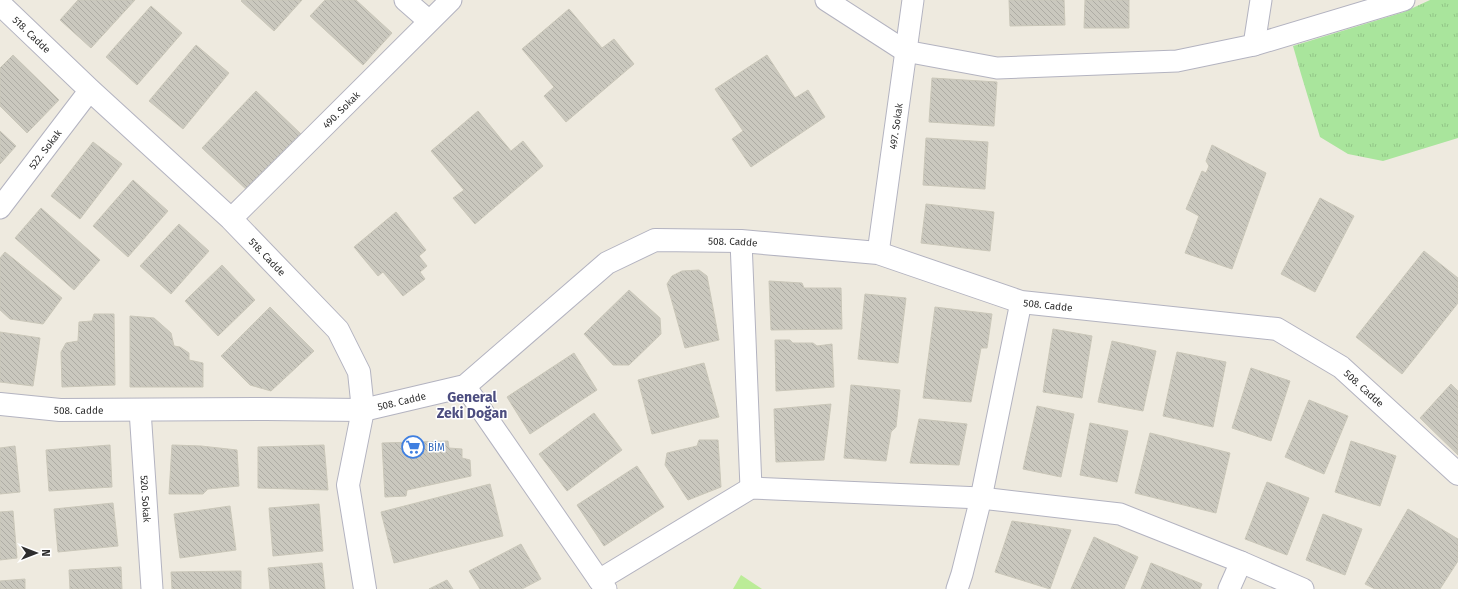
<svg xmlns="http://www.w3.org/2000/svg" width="1458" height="589" font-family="'Fira Sans',sans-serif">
  <defs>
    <pattern id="grass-tufts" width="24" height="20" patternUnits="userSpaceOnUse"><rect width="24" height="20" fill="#a9e59c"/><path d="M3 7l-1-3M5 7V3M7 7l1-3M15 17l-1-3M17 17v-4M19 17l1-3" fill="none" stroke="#92c587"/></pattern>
    <pattern id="building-back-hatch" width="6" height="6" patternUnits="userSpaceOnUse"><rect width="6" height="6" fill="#cac8be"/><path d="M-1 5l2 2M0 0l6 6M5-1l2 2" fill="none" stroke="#aeaca4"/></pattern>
  </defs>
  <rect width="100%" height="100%" fill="#eeeadf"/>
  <path fill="url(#grass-tufts)" d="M1430 0H1458V138L1383 161 1348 154 1320 137 1301 74 1293 46 1404 12Z"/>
  <path fill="#bbec97" d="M741 575 762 589H733Z"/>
  <path fill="url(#building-back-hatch)" stroke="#cac7b9" d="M78 0H135L91 48 60 20Z
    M242 0H302L274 31 241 1Z
    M325 0H356L392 33 363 65 310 16Z
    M1009 0H1064L1065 25 1010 26Z
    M1085 0H1129V28H1084Z
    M151 6 182 33 137 85 106 57Z
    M569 9 602 48 614 39 634 64 566 122 544 96 554 87 522 49Z
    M196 45 229 73 183 129 149 101Z
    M13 55 59 100 27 133 0 106V68Z
    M767 55 795 98 808 90 825 117 751 167 732 139 743 131 715 89Z
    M932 78 997 82 994 126 929 122Z
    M256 91 301 134 248 191 202 148Z
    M478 111 511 151 523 141 543 166 475 224 453 198 464 190 431 151Z
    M0 131 16 146 0 164Z
    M926 138 988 142 985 189 923 185Z
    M93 142 122 164 80 219 51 196Z
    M1212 145 1266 173 1232 269 1185 253 1199 216 1186 209 1202 171 1206 173 1209 166 1206 161Z
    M133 180 168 211 128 257 93 226Z
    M1320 198 1354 216 1315 292 1281 274Z
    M926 204 994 212 990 251 921 243Z
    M41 208 100 260 74 290 15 238Z
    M396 212 426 250 419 256 427 266 420 272 425 279 403 296 383 272 378 276 354 247Z
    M179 224 209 251 171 294 140 266Z
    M1424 251 1458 278V303L1402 374 1356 337Z
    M5 252 62 298 43 324 10 319 0 310V258Z
    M222 265 255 300 218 336 185 301Z
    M699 270 707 276 719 340 685 348 667 284 672 276 682 271Z
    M769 281 802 283 804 288H841L842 329 771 330Z
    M629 290 660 318 661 334 629 365H613L584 334Z
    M865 294 906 298 898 363 858 359Z
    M270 307 314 351 271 391 250 385 221 356Z
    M935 307 992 314 987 348H981L971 402 923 398Z
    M94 314H114L115 385 62 387 61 352 66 343 78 341 79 322 92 321Z
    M130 316 154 318 171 333 174 346 180 347 189 353V360L203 363V387H130Z
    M1053 329 1092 336 1082 398 1043 392Z
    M0 332 40 338 33 386 0 382Z
    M775 340H790L793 343H813L817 346 832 344 834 387 776 391Z
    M1112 341 1156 351 1143 411 1098 402Z
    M1177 352 1226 362 1213 427 1163 416Z
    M574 353 597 390 530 434 507 397Z
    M704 363 719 417 652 434 638 380Z
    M1251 368 1290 381 1271 441 1232 428Z
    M1451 384 1458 391V455L1420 418Z
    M851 385 900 390 896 427 891 432 886 461 844 458Z
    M1309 400 1348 416 1324 474 1285 457Z
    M831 404 824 460 776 462 774 409Z
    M1037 406 1074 414 1061 477 1023 469Z
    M594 413 622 450 567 491 539 454Z
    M919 419 967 424 959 465 910 463Z
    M1090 423 1128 431 1117 482 1080 475Z
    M1150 433 1230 453 1216 513 1135 493Z
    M699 440H718L721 487 688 500 665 465 667 453 697 446Z
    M448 441 449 448 462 449V458L470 460 471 476 407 490 406 496 385 497 382 443Z
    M1351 441 1396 456 1380 506 1335 492Z
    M110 445 112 487 49 491 46 450Z
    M172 445 201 446 237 450 239 486 208 489 203 494H169Z
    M324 445 328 490 258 488V447Z
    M15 446 20 492 0 494V448Z
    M637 466 664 507 604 546 577 505Z
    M1267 482 1309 498 1287 555 1245 539Z
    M490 484 503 536 394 563 381 512Z
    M113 503 118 546 58 552 54 509Z
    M319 504 323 551 273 556 269 508Z
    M230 506 236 550 180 558 174 514Z
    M1408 509 1458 539V561L1440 589H1375L1365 584Z
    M13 511 17 558 0 560V512Z
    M1323 514 1362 529 1345 575 1306 560Z
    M1012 521 1071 530 1050 589 995 572Z
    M1094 537 1138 557 1124 589H1071Z
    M521 544 541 579 522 589H480L469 571Z
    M322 563 325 589H270L268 568Z
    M1151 563 1202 584 1200 589H1141Z
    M121 567 122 589H70L69 570Z
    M241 571V589H172L171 572Z
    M25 579V589H0V581Z
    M447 580 453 589H429Z"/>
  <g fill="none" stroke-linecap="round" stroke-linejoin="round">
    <g stroke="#b3b3c0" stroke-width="23">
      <g id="street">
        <path d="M405 0 429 21"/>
        <path d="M826 0 905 51 997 68 1177 61 1254 45 1404 0"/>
        <path d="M1254 45 1261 0"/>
        <path id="s1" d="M0 208 90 90"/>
        <path id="s2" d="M231 219 451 0"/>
        <path d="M741 241 751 488"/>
        <path id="s3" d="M878 253 913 0"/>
        <path d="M465 386 599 580 606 589"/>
        <path id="s4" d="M140 410 152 589"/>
        <path d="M599 580 751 488 981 498 1120 514 1241 562 1303 589"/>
        <path d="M957 589 962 574 981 498 1021 302"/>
        <path d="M1229 589 1241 562"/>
      </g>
    </g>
    <g stroke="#b3b3c0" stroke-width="24">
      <g id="secondary">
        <path id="s5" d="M0 4 90 90 231 219 338 330 359 372 363 410 348 485 365 589"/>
        <path id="s6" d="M0 404 60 410 266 409 363 410 465 386 607 263 655 240 741 241 878 253 1021 302 1277 329 1341 367 1458 474"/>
      </g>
    </g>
    <use href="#street" stroke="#fff" stroke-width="21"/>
    <use href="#secondary" stroke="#fff" stroke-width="22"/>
  </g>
  <defs>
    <g id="supermarket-ring" transform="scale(1.15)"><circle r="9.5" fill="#fff" stroke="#3f7fe0" stroke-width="1.5"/><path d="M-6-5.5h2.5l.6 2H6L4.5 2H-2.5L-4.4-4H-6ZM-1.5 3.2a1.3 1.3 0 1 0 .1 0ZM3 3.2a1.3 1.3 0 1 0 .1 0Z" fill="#3f7fe0"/></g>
  </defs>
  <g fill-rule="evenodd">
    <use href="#supermarket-ring" x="413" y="447"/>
  </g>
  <g text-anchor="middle" stroke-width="3" stroke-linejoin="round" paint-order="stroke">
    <g font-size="10" fill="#2d2d2d" stroke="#fff">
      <text dy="4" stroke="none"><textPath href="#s5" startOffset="44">518. Cadde</textPath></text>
      <text dy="4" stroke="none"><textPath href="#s2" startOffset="155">490. Sokak</textPath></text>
      <text dy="4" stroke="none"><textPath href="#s3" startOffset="128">497. Sokak</textPath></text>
      <text dy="4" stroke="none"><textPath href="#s1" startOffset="74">522. Sokak</textPath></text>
      <text dy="4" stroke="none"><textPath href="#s6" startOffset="787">508. Cadde</textPath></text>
      <text dy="4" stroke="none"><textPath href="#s5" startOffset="368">518. Cadde</textPath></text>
      <text dy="4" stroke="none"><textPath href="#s6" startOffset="1111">508. Cadde</textPath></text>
      <text dy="4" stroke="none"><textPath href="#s6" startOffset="1447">508. Cadde</textPath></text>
      <text dy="4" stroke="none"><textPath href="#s6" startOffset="403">508. Cadde</textPath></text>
      <text dy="4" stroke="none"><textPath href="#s6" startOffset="79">508. Cadde</textPath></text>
      <text dy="4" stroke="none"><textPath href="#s4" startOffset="89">520. Sokak</textPath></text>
    </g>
    <g font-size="10" fill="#366cbe" stroke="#fff" text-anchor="start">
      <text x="428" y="451">BİM</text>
    </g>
    <g font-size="14" font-weight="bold" fill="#4c4d7f" stroke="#fff">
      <text x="472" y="402">General<tspan x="472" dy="16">Zeki Doğan</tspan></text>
    </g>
  </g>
  <g transform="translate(36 553) rotate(90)" stroke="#ffffff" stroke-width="3" paint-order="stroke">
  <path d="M0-3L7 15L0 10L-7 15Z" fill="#2d2d2d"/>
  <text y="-6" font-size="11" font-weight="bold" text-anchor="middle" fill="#2d2d2d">N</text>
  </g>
</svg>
